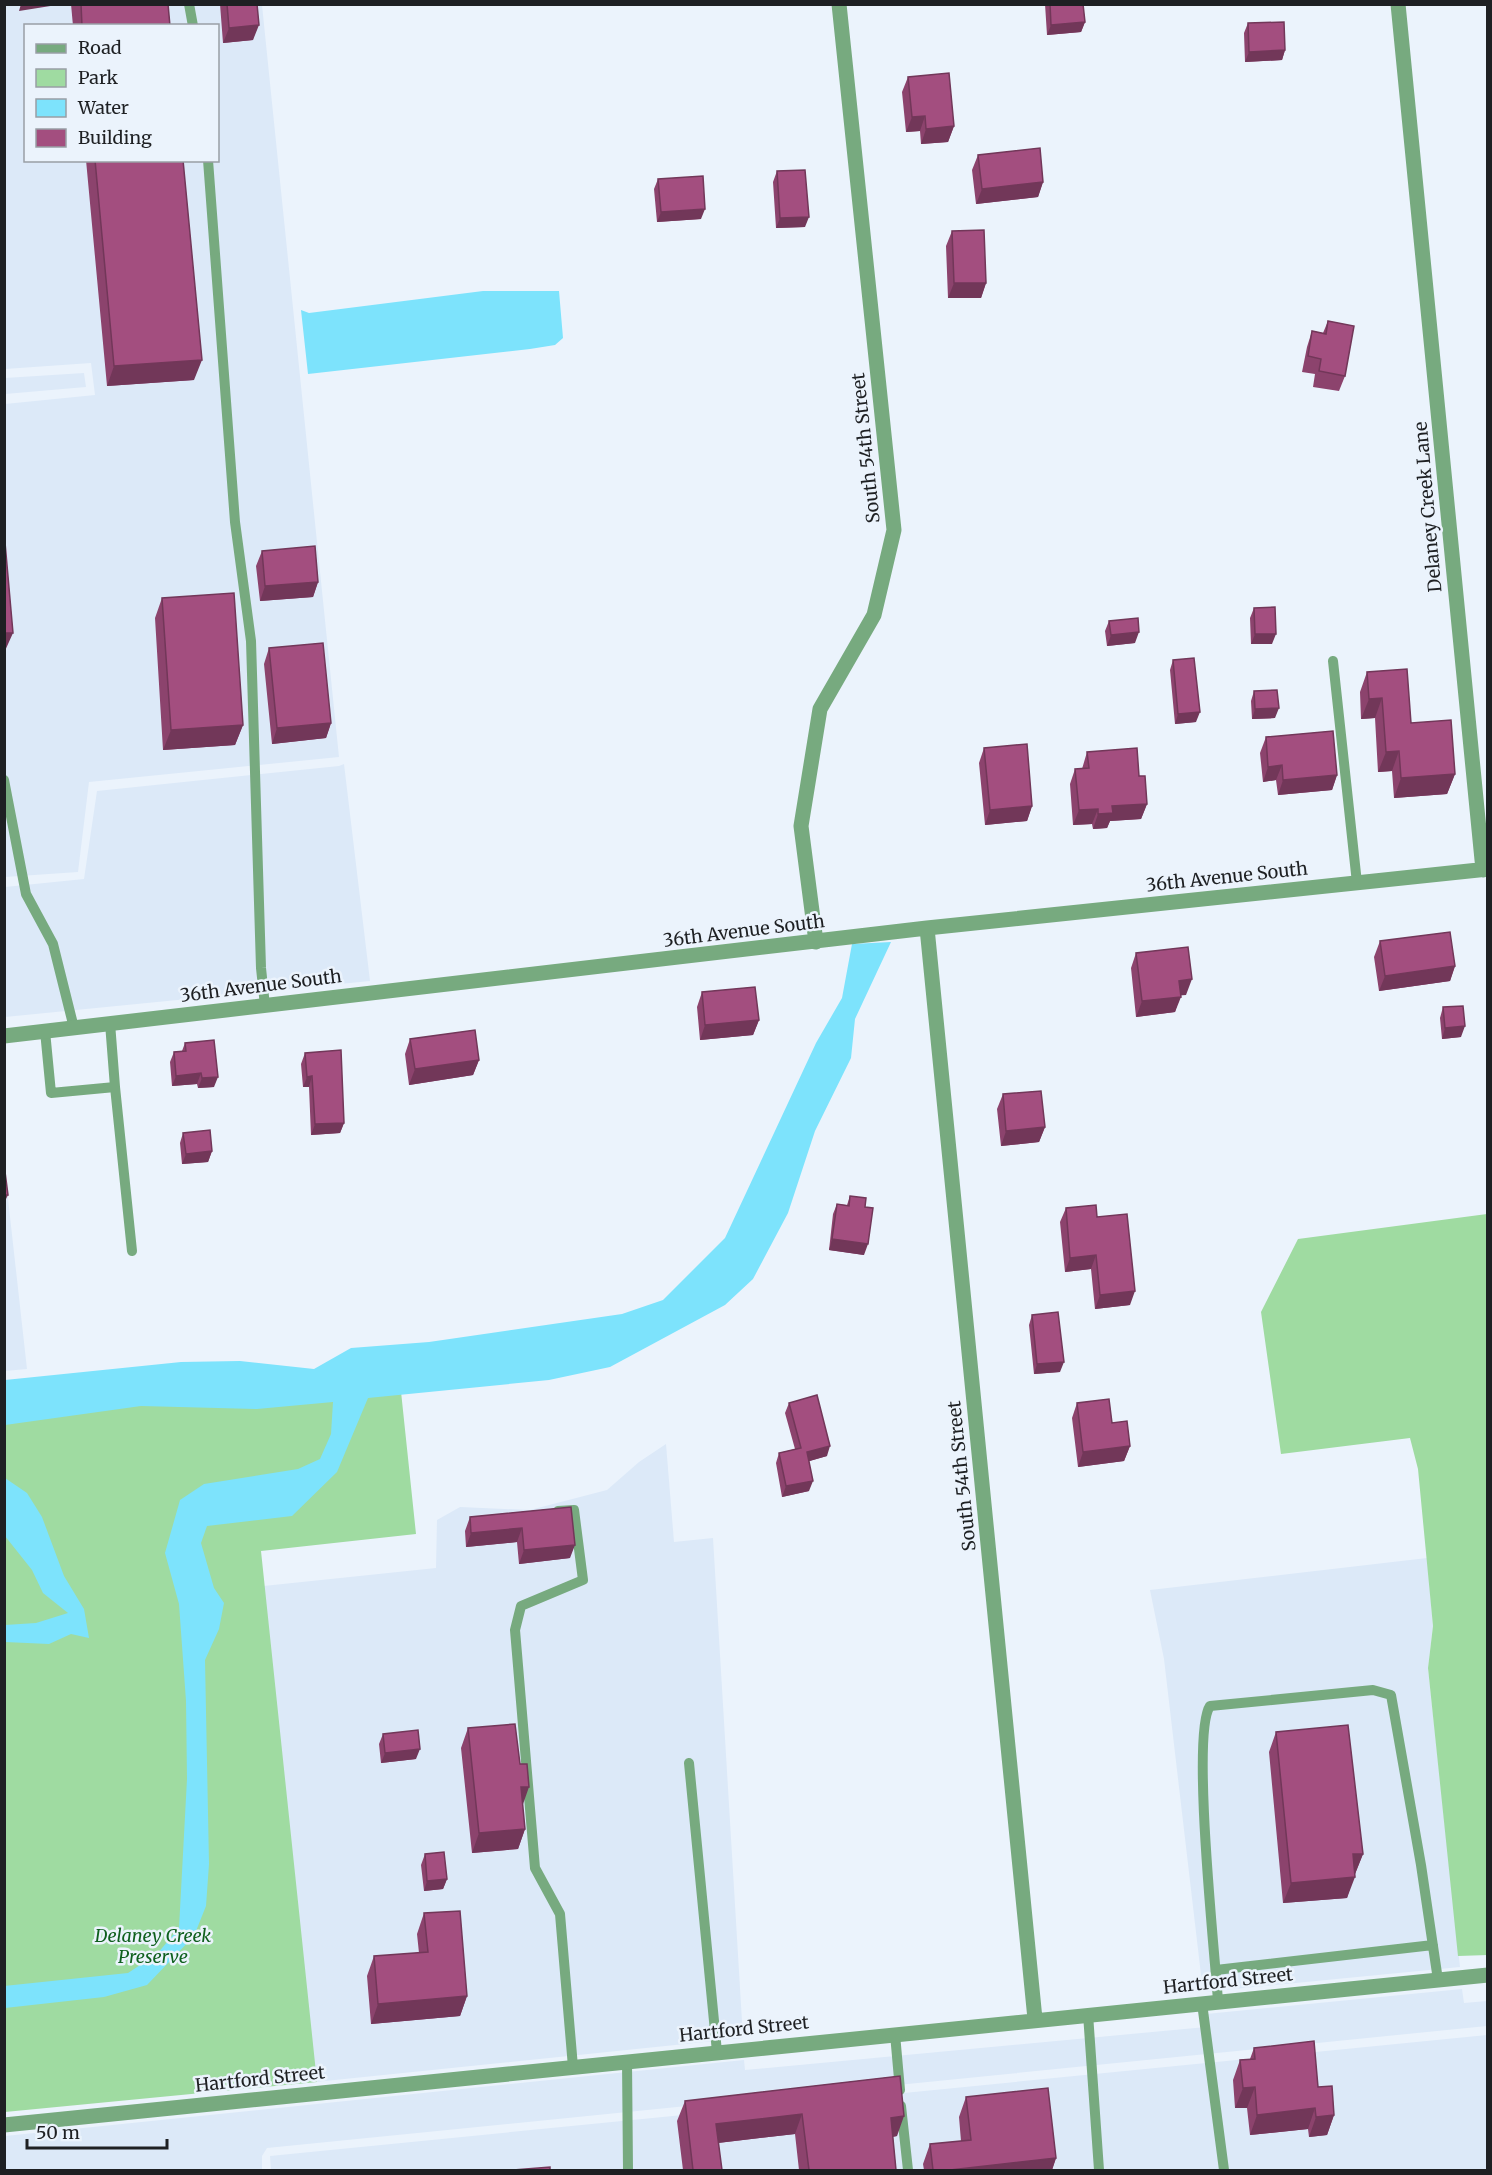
<svg xmlns="http://www.w3.org/2000/svg" width="1492" height="2175" font-family="Merriweather,serif">
  <rect width="100%" height="100%" fill="#ebf3fc"/>
  <path fill="#dce9f8" fill-rule="evenodd" d="M4 5H262L339 757 89 782 78 872 5 877V404L95 395 91 363 5 369ZM26 26H218V160H26Z
    M84 373 86 387 5 394V378Z
    M344 764 370 981 5 1017V887L84 879 97 791 339 766Z
    M4 1163 27 1369 5 1371H4Z
    M666 1444 674 1542 713 1538 743 2038 296 2084 253 1587 436 1568 437 1520 460 1507 530 1510 607 1490 639 1462Z
    M1427 1558 1433 1626 1428 1668 1460 1967 1203 1992 1164 1659 1150 1590Z
    M1462 1989 1464 2003 1487 2001V2026L267 2148 262 2156V2170H5V2136L744 2060 745 2070 1206 2027V2014Z
    M1487 2035V2170H271L270 2156Z"/>
  <path fill="#9fdba1" d="M1487 1214 1488 1955 1458 1956 1428 1668 1433 1626 1418 1469 1410 1438 1281 1454 1261 1312 1298 1239Z
    M398 1363 416 1534 261 1551 317 2082 5 2112V1403Z"/>
  <path fill="#7de3fc" d="M483 291H559L563 338 555 345 530 349 308 374 301 310 309 313Z
    M891 942 855 1019 851 1058 815 1131 788 1213 753 1279 725 1305 610 1367 549 1380 368 1398 337 1472 292 1516 207 1526 201 1543 214 1588 224 1603 219 1629 205 1660 209 1864 206 1906 194 1936 147 1985 104 1997 5 2008 4 1986 128 1973 157 1954 179 1928 187 1779 186 1701 179 1604 165 1553 180 1500 204 1484 298 1469 320 1459 331 1434 333 1402 257 1409 141 1406 5 1425V1380L181 1362 240 1361 314 1369 351 1348 429 1342 622 1314 663 1300 725 1238 816 1043 842 998 852 944Z
    M5 1478 27 1493 42 1517 64 1576 84 1609 89 1638 71 1634 49 1644 5 1642V1625L36 1623 68 1613 43 1593 32 1570 5 1536Z"/>
  <g fill="none" stroke-linecap="round" stroke-linejoin="round">
    <path stroke="#77aa7f" stroke-width="10" d="M189 4 193 26
      M208 160 235 522 251 641 261 968 265 1006
      M1333 661 1357 883
      M4 780 26 894 53 944 74 1028
      M45 1031 51 1093 115 1087 110 1023
      M115 1087 132 1251
      M558 1511 574 1510 583 1580 521 1606 515 1630 535 1868 560 1914 573 2067
      M689 1763 717 2052
      M1216 1970 1433 1945
      M1218 2001C1215 1955 1191 1733 1210 1706L1373 1690 1391 1695 1421 1865 1438 1980
      M1202 2003 1224 2170
      M1088 2014 1099 2170
      M895 2034 900 2090
      M627 2061 628 2170
      M901 2106 908 2170"/>
    <path stroke="#77aa7f" stroke-width="15" d="M1398 4 1483 870
      M927 928 1035 2019
      M816 942 801 826 820 709 874 615 894 530 839 4
      M4 1036 927 928 1488 869
      M4 2125 1488 1975"/>
  </g>
  <path fill="#8c436d" d="M71 4H168L170 26H73Z
    M220 4H257L253 40 223 43Z
    M1045 4H1083L1085 22 1081 32 1047 35Z
    M1248 23 1285 50 1282 60 1245 62 1244 33Z
    M908 77 954 126 948 142 921 144 920 131 906 132 902 92Z
    M978 155 1043 182 1038 197 976 204 972 170Z
    M86 160H183L194 380 107 386Z
    M777 171 805 227 776 228 773 182Z
    M658 179 701 219 657 222 654 189Z
    M952 231 986 283 981 298H948L946 246Z
    M1328 321 1345 376 1339 391 1313 387 1315 374 1302 372 1307 347 1312 331 1323 333Z
    M262 551 318 582 313 597 260 601 256 566Z
    M162 598 243 725 235 745 163 750 155 618Z
    M1254 608 1272 644H1251L1250 618Z
    M1109 621 1135 643 1107 646 1105 631Z
    M269 648 331 723 326 738 272 744 264 664Z
    M1173 660 1196 722 1175 724 1170 670Z
    M1367 672 1455 774 1447 794 1394 798 1392 771 1378 772 1375 718 1361 719 1360 692Z
    M1254 691 1275 718 1252 719 1251 701Z
    M1266 737 1337 775 1332 790 1278 795 1276 780 1263 782 1260 753Z
    M984 748 1032 806 1027 821 985 825 979 763Z
    M1087 752 1139 776 1147 804 1141 819 1110 821 1107 828 1093 829 1092 824 1073 825 1070 784 1075 769H1082Z
    M1380 941 1455 966 1450 981 1379 991 1374 957Z
    M1136 953 1186 995H1180L1175 1012 1136 1017 1131 968Z
    M702 992 759 1020 753 1035 700 1040 697 1007Z
    M1443 1007 1461 1037 1442 1039 1440 1018Z
    M410 1039 479 1060 473 1075 409 1085 405 1054Z
    M185 1043 214 1087 198 1088 197 1084 172 1086 170 1062 174 1052 182 1051Z
    M305 1053 344 1123 340 1133 311 1135 309 1087H303L301 1064Z
    M1003 1094 1045 1127 1039 1142 1001 1146 997 1109Z
    M183 1133 212 1151 208 1162 182 1164 180 1143Z
    M850 1196 864 1255 829 1250 833 1214 837 1204 847 1205Z
    M1066 1208 1097 1217 1130 1305 1095 1309 1091 1269 1065 1272 1060 1222Z
    M1032 1315 1060 1372 1034 1374 1029 1325Z
    M789 1403 827 1456 809 1461V1491L782 1497 776 1463 779 1453 795 1449 785 1413Z
    M1077 1403 1112 1423 1130 1446 1124 1461 1078 1467 1072 1418Z
    M571 1507 570 1558 519 1564 517 1542 466 1547 465 1531 470 1517Z
    M468 1728 525 1829 518 1849 472 1853 461 1748Z
    M1276 1732 1363 1854 1355 1874H1354L1347 1898 1283 1903 1269 1752Z
    M383 1734 416 1759 381 1763 379 1744Z
    M425 1854 447 1879 443 1889 424 1891 421 1865Z
    M424 1913 467 1996 460 2016 371 2024 367 1976 374 1956 419 1953 417 1934Z
    M1254 2048 1318 2087 1334 2115 1327 2135 1309 2137 1308 2129 1250 2135 1247 2108H1235L1233 2080 1240 2060 1250 2059Z
    M900 2076 897 2136 893 2137 896 2170H799L795 2134 718 2143 722 2170H683L677 2121 685 2101Z
    M966 2097 1056 2158 1052 2170H924L923 2164 930 2144 961 2141 959 2117Z"/>
  <path fill="#723759" d="M21 4H63L19 11Z
    M1085 22 1081 32 1047 35 1051 25Z
    M259 25 253 40 223 43 229 28Z
    M1285 50 1282 60 1245 62 1249 52Z
    M925 116 920 131 906 132 912 117Z
    M954 126 948 142 921 144 926 129Z
    M1043 182 1038 197 976 204 982 189Z
    M705 209 701 219 657 222 661 212Z
    M809 217 805 227 776 228 780 218Z
    M954 283H986L981 298H948Z
    M202 360 194 380 107 386 114 366Z
    M318 582 313 597 260 601 265 586Z
    M1139 632 1135 643 1107 646 1111 635Z
    M4 633H13L4 653Z
    M1255 634H1276L1272 644H1251Z
    M1382 698 1375 718 1361 719 1369 699Z
    M1279 708 1275 718 1252 719 1255 709Z
    M1200 712 1196 722 1175 724 1178 714Z
    M331 723 326 738 272 744 277 728Z
    M243 725 235 745 163 750 171 730Z
    M1399 751 1392 771 1378 772 1386 752Z
    M1282 765 1276 780 1263 782 1268 767Z
    M1455 774 1447 794 1394 798 1401 778Z
    M1337 775 1332 790 1278 795 1283 780Z
    M1147 804 1141 819 1110 821 1107 828 1093 829 1098 814 1112 806Z
    M1032 806 1027 821 985 825 990 810Z
    M1098 809 1092 824 1073 825 1079 810Z
    M1455 966 1450 981 1379 991 1385 976Z
    M1192 979 1186 995 1173 996 1179 981Z
    M1181 997 1175 1012 1136 1017 1142 1001Z
    M759 1020 753 1035 700 1040 705 1025Z
    M1465 1026 1461 1037 1442 1039 1445 1028Z
    M479 1060 473 1075 409 1085 415 1069Z
    M201 1073 197 1084 172 1086 176 1076Z
    M312 1076 309 1087H303L307 1077Z
    M218 1077 214 1087 198 1088 202 1078Z
    M344 1123 340 1133 311 1135 315 1124Z
    M1045 1127 1039 1142 1001 1146 1006 1131Z
    M212 1151 208 1162 182 1164 186 1154Z
    M4 1195H8L4 1203Z
    M832 1239 868 1244 864 1255 829 1250Z
    M1096 1255 1091 1269 1065 1272 1070 1258Z
    M1135 1291 1130 1305 1095 1309 1100 1295Z
    M1064 1362 1060 1372 1034 1374 1037 1364Z
    M830 1446 827 1456 803 1463 807 1452Z
    M1130 1446 1124 1461 1078 1467 1083 1452Z
    M813 1481 809 1491 782 1497 786 1486Z
    M522 1528 517 1542 466 1547 471 1533Z
    M575 1545 570 1558 519 1564 524 1550Z
    M420 1749 416 1759 381 1763 385 1753Z
    M521 1787H529L522 1807Z
    M525 1829 518 1849 472 1853 479 1833Z
    M1353 1854H1363L1355 1874H1345Z
    M1355 1877 1347 1898 1283 1903 1291 1883Z
    M447 1879 443 1889 424 1891 427 1881Z
    M467 1996 460 2016 371 2024 378 2004Z
    M1255 2087 1247 2108H1235L1243 2088Z
    M1315 2108 1308 2129 1250 2135 1257 2115Z
    M802 2114 795 2134 709 2144 716 2124Z
    M1334 2115 1327 2135 1309 2137 1316 2117Z
    M904 2116 897 2136 883 2138 891 2118Z
    M1056 2158 1052 2170H950Z"/>
  <path fill="#a34e7f" stroke="#723759" stroke-width="1.5" d="M81 4H168L170 26H82Z
    M227 4H257L259 25 229 28Z
    M1050 4H1083L1085 22 1051 25Z
    M1284 22 1285 50 1249 52 1248 23Z
    M949 73 954 126 926 129 925 116 912 117 908 77Z
    M1040 148 1043 182 982 189 978 155Z
    M95 160H183L202 360 114 366Z
    M805 170 809 217 780 218 777 171Z
    M703 176 705 209 661 212 658 179Z
    M984 230 986 283H954L952 231Z
    M1328 321 1354 326 1345 376 1319 371 1321 359 1308 356 1312 331 1326 334Z
    M4 531 13 633H4Z
    M315 546 318 582 265 586 262 551Z
    M234 593 243 725 171 730 162 598Z
    M1275 607 1276 634H1255L1254 608Z
    M1138 618 1139 632 1111 635 1109 621Z
    M323 643 331 723 277 728 269 648Z
    M1194 658 1200 712 1178 714 1173 660Z
    M1407 669 1411 723 1451 720 1455 774 1401 778 1399 751 1386 752 1382 698 1369 699 1367 672Z
    M1277 690 1279 708 1255 709 1254 691Z
    M1333 731 1337 775 1283 780 1282 765 1268 767 1266 737Z
    M1027 744 1032 806 990 810 984 748Z
    M1137 748 1139 776H1145L1147 804 1112 806 1113 813 1098 814V809L1079 810 1075 769 1089 768 1087 752Z
    M1450 932 1455 966 1385 976 1380 941Z
    M1188 947 1192 979 1179 981 1181 997 1142 1001 1136 953Z
    M755 987 759 1020 705 1025 702 992Z
    M1463 1006 1465 1026 1445 1028 1443 1007Z
    M475 1030 479 1060 415 1069 410 1039Z
    M214 1040 218 1077 202 1078 201 1073 176 1076 174 1052 186 1051 185 1043Z
    M341 1050 344 1123 315 1124 312 1076 307 1077 305 1053Z
    M1041 1091 1045 1127 1006 1131 1003 1094Z
    M210 1130 212 1151 186 1154 183 1133Z
    M4 1164 8 1195H4Z
    M850 1196 866 1198 865 1207 873 1208 868 1244 832 1239 837 1204 849 1206Z
    M1096 1205 1097 1217 1127 1214 1135 1291 1100 1295 1096 1255 1070 1258 1066 1208Z
    M1058 1312 1064 1362 1037 1364 1032 1315Z
    M817 1395 830 1446 807 1452 813 1481 786 1486 779 1453 801 1448 789 1403Z
    M1109 1399 1112 1423 1127 1421 1130 1446 1083 1452 1077 1403Z
    M571 1507 575 1545 524 1550 522 1528 471 1533 470 1517Z
    M515 1724 520 1764H527L529 1787H521L525 1829 479 1833 468 1728Z
    M1348 1725 1363 1854H1353L1355 1877 1291 1883 1276 1732Z
    M418 1730 420 1749 385 1753 383 1734Z
    M444 1852 447 1879 427 1881 425 1854Z
    M460 1911 467 1996 378 2004 374 1956 428 1952 424 1913Z
    M1314 2041 1318 2087 1332 2086 1334 2115 1316 2117 1315 2108 1257 2115 1255 2087 1243 2088 1240 2060 1255 2059 1254 2048Z
    M900 2076 904 2116 891 2118 896 2170H809L802 2114 716 2124 722 2170H693L685 2101Z
    M1048 2088 1056 2158 950 2170H933L930 2144 971 2140 966 2097Z
    M550 2167V2170H513Z"/>
  <g text-anchor="middle" stroke-width="5" stroke-linejoin="round" paint-order="stroke">
    <g font-size="18" fill="#1e2023" stroke="#ebf3fc">
      <text transform="translate(866 448) rotate(-96)" y="6">South 54th Street</text>
      <text transform="translate(1428 507) rotate(-95)" y="6">Delaney Creek Lane</text>
      <text transform="translate(1227 877) rotate(-6)" y="6">36th Avenue South</text>
      <text transform="translate(744 931) rotate(-7)" y="6">36th Avenue South</text>
      <text transform="translate(261 986) rotate(-7)" y="6">36th Avenue South</text>
      <text transform="translate(962 1476) rotate(-96)" y="6">South 54th Street</text>
      <text transform="translate(1228 1981) rotate(-6)" y="6">Hartford Street</text>
      <text transform="translate(744 2029) rotate(-6)" y="6">Hartford Street</text>
      <text transform="translate(260 2079) rotate(-6)" y="6">Hartford Street</text>
    </g>
    <g font-size="18" font-style="italic" fill="#0f601e" stroke="#ebf3fc">
      <text x="153" y="1942">Delaney Creek<tspan x="153" dy="21">Preserve</tspan></text>
    </g>
  </g>
  <rect width="1492" height="2175" fill="none" stroke="#1e2023" stroke-width="12"/>
  <rect x="24" y="24" width="195" height="138" fill="#ebf3fc" stroke="#999fa5" stroke-width="1.5"/>
  <rect x="36" y="44" width="30" height="9" fill="#77aa7f" stroke="#999fa5" stroke-width="1.5"/>
  <text x="78" y="54" font-size="18" fill="#1e2023">Road</text>
  <rect x="36" y="69" width="30" height="18" fill="#9fdba1" stroke="#999fa5" stroke-width="1.5"/>
  <text x="78" y="84" font-size="18" fill="#1e2023">Park</text>
  <rect x="36" y="99" width="30" height="18" fill="#7de3fc" stroke="#999fa5" stroke-width="1.5"/>
  <text x="78" y="114" font-size="18" fill="#1e2023">Water</text>
  <rect x="36" y="129" width="30" height="18" fill="#a34e7f" stroke="#999fa5" stroke-width="1.5"/>
  <text x="78" y="144" font-size="18" fill="#1e2023">Building</text>
  <path d="M27 2139v9h140v-9" fill="none" stroke="#1e2023" stroke-width="3"/>
  <text x="36" y="2139" font-size="18" fill="#1e2023" stroke="#ebf3fc" stroke-width="4.5" paint-order="stroke">50 m</text>
</svg>
